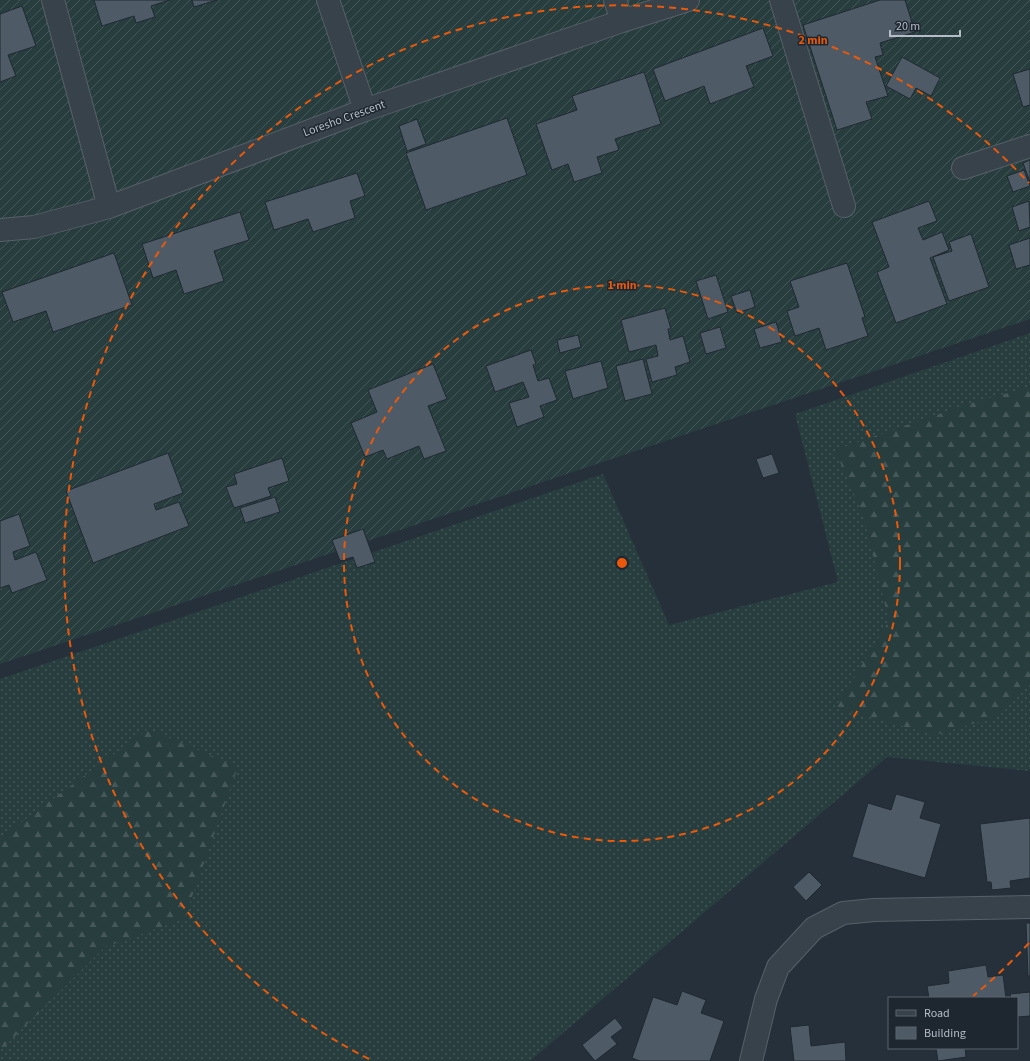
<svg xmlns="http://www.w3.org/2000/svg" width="1030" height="1061" font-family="'Source Sans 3',sans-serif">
  <defs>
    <pattern id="grass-dots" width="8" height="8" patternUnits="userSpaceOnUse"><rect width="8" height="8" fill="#283d3d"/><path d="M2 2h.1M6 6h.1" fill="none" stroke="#455758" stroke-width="1.8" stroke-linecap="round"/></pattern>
    <pattern id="forest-firs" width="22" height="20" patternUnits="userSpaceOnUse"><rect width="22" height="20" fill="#283d3d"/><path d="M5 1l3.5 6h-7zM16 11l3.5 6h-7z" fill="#455758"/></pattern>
    <pattern id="garden-furrows" width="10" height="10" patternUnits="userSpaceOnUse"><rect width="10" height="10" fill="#283d3d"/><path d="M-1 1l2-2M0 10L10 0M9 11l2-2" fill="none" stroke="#455758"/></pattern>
  </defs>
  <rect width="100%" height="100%" fill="#25303b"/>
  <path fill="url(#grass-dots)" d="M1030 333V771L887 757 530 1061H0V679L603 474 669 625 838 582 795 414Z"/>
  <path fill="url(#forest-firs)" d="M1030 387V684L999 716 935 735 835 708 889 621 863 515 835 450 971 403Z
    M148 729 238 767 184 919 105 947 0 1051V838Z"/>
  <path fill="url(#garden-furrows)" d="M0 0H1030V319L0 664Z"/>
  <path fill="#4e5b67" stroke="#202932" d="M94 0H170L151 6 155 17 136 23 134 16 102 26Z
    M192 0H217L194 7Z
    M880 0H905L915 32 880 43 883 55 875 57 888 96 866 102 872 119 837 130 803 25Z
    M22 6 36 46 8 55 16 76 0 82V14Z
    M763 28 773 56 746 66 754 87 710 104 704 86 665 101 653 69Z
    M902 57 940 78 931 96 916 88 910 99 886 86Z
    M1030 69V105L1023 107 1013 74Z
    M644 72 661 124 615 139 619 150 597 157 602 173 574 182 568 164 552 170 536 124 577 110 572 96Z
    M507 118 527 175 426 210 406 153Z
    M417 119 426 144 407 151 399 126Z
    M1030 160V182L1023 163Z
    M1024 170 1030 186 1013 192 1007 176Z
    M357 173 365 196 350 201 355 218 313 232 308 219 274 230 265 202Z
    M929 201 937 221 918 228 923 240 942 232 949 250 930 258 947 304 896 323 877 272 889 267 872 222Z
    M1029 201 1030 227 1019 231 1012 207Z
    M240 212 249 240 214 251 224 281 184 294 176 270 153 278 142 244Z
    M971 234 989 287 949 301 933 257 952 251 949 242Z
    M1030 238V265L1016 269 1009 245Z
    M114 253 132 305 53 332 46 311 13 322 2 292Z
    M847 263 865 317 862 318 868 336 826 350 819 328 795 336 787 311 799 307 790 281Z
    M716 275 728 312 708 319 696 281Z
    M750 290 755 307 737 313 731 296Z
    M665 308 671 329H668L670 340 683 336 690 362 675 367 677 375 652 382 646 359 658 356 656 345 629 352 621 320Z
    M776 322 782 342 760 348 754 329Z
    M720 327 726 348 706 354 700 333Z
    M578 335 581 347 560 353 557 340Z
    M531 350 536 364 533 365 538 381 549 378 557 400 540 406 544 417 517 427 509 403 529 397 523 382 495 392 486 366Z
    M643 359 652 394 625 401 616 366Z
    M601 361 608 388 573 399 565 371Z
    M433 364 447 399 428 406 446 451 424 459 419 446 387 459 383 450 365 457 351 423 377 412 368 390Z
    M168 453 183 493 154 504 156 510 179 502 189 526 93 563 66 491Z
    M772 454 779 473 763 478 756 459Z
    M282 458 289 481 268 488 271 496 234 508 226 487 237 484 234 474Z
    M275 497 280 512 245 523 240 508Z
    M19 514 30 546 13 552 15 560 36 552 47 580 12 593 9 585 0 588V521Z
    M363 529 375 562 357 568 353 557 340 561 332 540Z
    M896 794 925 802 920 818 941 824 925 878 852 857 868 803 891 810Z
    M1030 818V878L1010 881 1011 888 992 890 991 882H987L980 824Z
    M809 872 822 885 806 901 793 887Z
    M1026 923H1030V976H1028Z
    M986 965 988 977 1003 975 1006 998H929L927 986 949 983 948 971Z
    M682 991 706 1000 701 1013 724 1021 710 1061H640L632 1058 653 997 677 1005Z
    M1030 992V1016L1017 1017V998H1011L1010 994Z
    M615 1018 623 1028 611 1037 617 1044 595 1061 582 1045Z
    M809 1025 811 1046 845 1042 846 1061H794L790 1027Z
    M936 1048H965L966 1057 938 1061Z"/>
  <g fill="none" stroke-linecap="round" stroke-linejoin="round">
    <g stroke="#576069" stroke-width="24">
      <path id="minor" d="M53 0 109 207
        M328 0 365 110
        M615 0 622 21
        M781 0 844 206
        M963 168 1030 146
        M0 230 34 227 109 207 365 110 622 21 688 0
        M751 1061 766 999 778 967 814 928 843 913 874 910 1030 907"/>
    </g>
    <use href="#minor" stroke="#38424b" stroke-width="22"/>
  </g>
  <g fill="none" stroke="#e8590c" stroke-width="2" stroke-dasharray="7 5">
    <circle cx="622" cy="563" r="278"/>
    <path d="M1029 943A557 557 0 0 1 973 996M369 1059A557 557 0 1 1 1029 183"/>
  </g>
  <g text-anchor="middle" stroke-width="3" stroke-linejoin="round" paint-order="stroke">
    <g font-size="12" fill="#b4bdc7" stroke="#1e2730">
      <text transform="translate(344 118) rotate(-20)" y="4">Loresho Crescent</text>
    </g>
  </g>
  <circle cx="622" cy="563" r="6" fill="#e8590c" stroke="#1e2730" stroke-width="2"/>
  <g font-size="12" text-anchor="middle" font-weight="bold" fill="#e8590c" stroke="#1e2730" stroke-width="3" stroke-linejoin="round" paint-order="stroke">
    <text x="813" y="44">2 min</text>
    <text x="622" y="289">1 min</text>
  </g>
  <rect x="888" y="997" width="130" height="52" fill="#1e2730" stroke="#5a636c"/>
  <rect x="896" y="1010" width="20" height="6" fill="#38424b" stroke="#5a636c"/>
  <text x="924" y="1017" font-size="12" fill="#b4bdc7">Road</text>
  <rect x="896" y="1027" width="20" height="12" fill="#4e5b67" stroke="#5a636c"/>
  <text x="924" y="1037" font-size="12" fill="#b4bdc7">Building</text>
  <path d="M890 30v6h70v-6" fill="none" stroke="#b4bdc7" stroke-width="2"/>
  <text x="896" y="30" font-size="12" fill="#b4bdc7" stroke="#1e2730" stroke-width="3" paint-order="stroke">20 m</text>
</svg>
